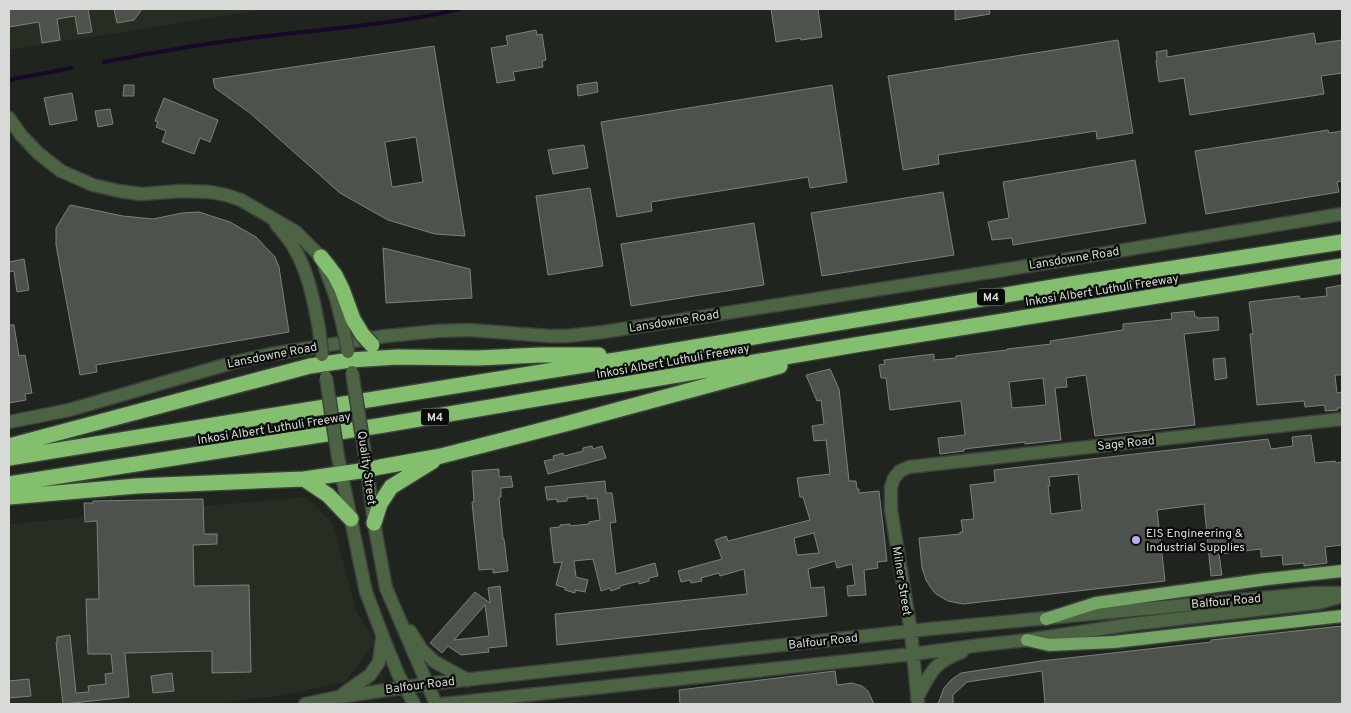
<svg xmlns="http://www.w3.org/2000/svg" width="1351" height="713" font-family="Overpass,sans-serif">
  <rect width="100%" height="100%" fill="#1f241e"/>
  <path fill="#262e23" d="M9 9H267L9 50Z
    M307 497 333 524 356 610 375 643 345 682 285 695 207 704H9V524Z"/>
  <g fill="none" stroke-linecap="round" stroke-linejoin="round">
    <path stroke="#18092b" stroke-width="4" d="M104 62C152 53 201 44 250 38 320 29 391 25 460 9
      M9 80 71 68"/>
  </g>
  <path fill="#4e524c" stroke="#7c817a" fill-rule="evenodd" d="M9 9H88L92 32 78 34 75 16 57 19 60 40 42 43 39 22 9 27Z
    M114 9H142L134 20 117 23Z
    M771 9H818L822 37 801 40 800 38 776 42Z
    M955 9H989L990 14 955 20Z
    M536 30 537 35 542 34 546 60 542 61 543 67 513 72 515 80 497 83 491 48 508 45 506 36Z
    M1314 33 1316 44 1342 40V73L1321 76 1324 94 1190 115 1184 78 1159 82 1156 61 1157 60 1156 52 1167 50V57Z
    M1118 40 1133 133 1097 139 1096 131 938 155 939 164 903 170 888 76Z
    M434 46 465 236 435 234 388 220 340 193 250 113 215 88 213 79ZM416 137 423 182 392 187 385 142Z
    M597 82 598 92 578 96 577 85Z
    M124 85H134V96H123Z
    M832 85 847 182 810 188 808 177 651 202 652 211 617 217 601 122Z
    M72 93 77 120 50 125 44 98Z
    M164 98 218 120 210 142 200 138 194 154 162 142 166 131 156 127 158 122 155 121Z
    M110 109 113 124 98 127 95 111Z
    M1328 130 1329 133 1342 131V181L1337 182 1339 192 1206 214 1195 151Z
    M584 145 588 168 553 174 548 150Z
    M1135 160 1146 223 1013 245 1012 238 992 240 988 222 1009 218 1003 182Z
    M590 188 603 266 548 275 536 196Z
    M943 192 954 255 822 276 811 213Z
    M70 205 123 216 153 219 182 213 199 212 230 222 256 237 275 257 279 267 289 332 96 365 97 372 80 375 56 245V228Z
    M754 223 764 285 631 306 621 244Z
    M383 248 470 269 472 298 386 303Z
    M24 259 29 290 17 292 14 271 9 272V262Z
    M1342 285V375H1335L1337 393 1342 392V408H1337L1338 410 1325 411V405L1305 407 1304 401 1257 405 1250 334H1253L1249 302 1299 296 1300 299 1327 296 1326 288Z
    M1194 311 1195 317H1197V318L1218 317 1219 330 1184 334 1195 425 1095 436 1086 375 1066 378 1067 387 1055 388 1061 440 1025 444V442L964 449V451L940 454 938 438 965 435 961 401 890 410 886 378H881L879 365 885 364 884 360 934 354V360L956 358V356L1007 350V349L1051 344 1050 341 1123 330V324L1172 319 1171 313ZM1043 378 1046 405 1012 408 1009 382Z
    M9 325H14L19 356 25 355 32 393 25 394 26 400 9 403Z
    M1225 358 1227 378 1215 380 1213 359Z
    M830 369 839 389 849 481H856L857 489H859V493L879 491 887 561 877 562 878 568 864 570 866 595 848 596 847 586 855 585 852 564 837 568 835 561 808 569 811 588 824 587 827 616 557 645 555 614 747 594 744 569 720 576 719 573 701 578 702 581 691 583 690 580 681 582 678 571 722 559 715 540 726 536 728 541 810 520 803 497H800L797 478 830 474 826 440 814 441 812 426 824 424 821 400 817 401 806 375ZM814 533 819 553 797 555 794 538Z
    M1311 435 1315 463 1335 461 1336 463 1342 462V545L1325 547 1327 563 1304 566V563L1283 565 1282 555 1261 557V549L1219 554 1222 575 1211 576 1204 504 1157 510 1165 581 963 604 948 601 936 594 931 588 926 580 922 568 919 538 960 534V532H963L961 520 974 519 970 485 995 482 994 470 1268 439 1271 449 1293 446 1292 437ZM1078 474 1082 510 1051 514 1048 486H1050L1049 477Z
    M592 446 593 449 602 446 606 458 548 474 544 461 554 459 553 456 563 453 564 456 583 451V448Z
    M499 469V477L511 476 513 487 501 488V497H499L503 539H504L508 571 493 573V569L479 570 472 502H474L472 471Z
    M605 481 606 493H612L616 522 610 523 616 574 655 563 658 576 649 578V581L639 584V581L620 586V588L611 591 610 588 601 591 593 559 574 561 576 577 588 580 585 592 575 590V593L565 590V588L556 585 562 562 554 563 550 528 560 527V525L570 524V526L589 524V522L600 520 597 498 587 499V496L567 498V501L557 502V499L547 500 545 487Z
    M203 499 204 534H217V544L193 545 194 586 249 585 251 672 212 673V651L125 653 129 697 63 704 56 642H57V637L70 635 76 693 89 692 88 686 106 684 105 674 113 673 111 654H88L86 599H99L97 521 85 522 84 503H93V501Z
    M500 586 507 646 488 648 489 652 461 655 448 646 442 653 430 643 475 592 490 603 488 588ZM485 605 489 636 454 640Z
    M1342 626V704H1045L1042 671 967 682 953 695V704H938L944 688 951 680 961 673 1041 661 1211 642V640Z
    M835 671 837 685 852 683 862 686 868 691 874 704H680L679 690Z
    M172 673 174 691 153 693 151 676Z
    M29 679 31 696 9 698V681Z"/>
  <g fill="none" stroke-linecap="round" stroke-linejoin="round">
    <g stroke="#3c413b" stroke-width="15">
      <path id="minor" d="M9 118 21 135 38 153 61 171 93 185 119 191 141 194 182 191 210 192 226 195 241 200 296 232 321 257 336 298 343 326
        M276 224C282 231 288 238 293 246 308 271 314 301 319 329
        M9 422 69 410 235 362 271 354 386 336 438 331 469 330 549 336H567L603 332 1003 270 1342 214
        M338 457 366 592 383 637 398 674 414 704
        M366 462 374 523 386 588 436 704
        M410 631 422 650 435 662 468 680
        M343 694 370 675 379 662 382 639
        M917 698C931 672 933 663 962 652
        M305 704 339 697 427 684 929 629 1315 593H1342
        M443 704 913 654 981 645 1027 640 1133 624 1318 603 1339 597
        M918 704 911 632 891 510V487L894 478 900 471 909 467 1342 419"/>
    </g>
    <g stroke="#3c413b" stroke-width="15">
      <path id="major" d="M1046 619 1096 603 1267 579 1342 571
        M1027 640 1049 645 1114 642 1342 616"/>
    </g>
    <g stroke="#3c413b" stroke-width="18">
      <path id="highway" d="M321 257 335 275 342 289 353 319
        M9 446 310 366 350 360 398 357 477 358 540 355H599
        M9 458 641 356 1077 283 1342 242
        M304 479 328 495 351 519
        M9 484 384 425 861 344 1342 266
        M9 497 137 486 304 479 367 470 380 467 441 456 569 423 780 366
        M374 523 380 504 391 487 433 461"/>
    </g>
    <use href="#minor" stroke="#4c6444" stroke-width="12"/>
    <use href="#major" stroke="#74a564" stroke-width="12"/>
    <use href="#highway" stroke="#84bf70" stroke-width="15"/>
    <g stroke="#3c413b" stroke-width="15" stroke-linecap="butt">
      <path id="minor-bridge" d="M343 326 348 352
        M319 329 322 355
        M352 372 365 455
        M326 377 338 457"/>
    </g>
    <g stroke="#3c413b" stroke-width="18" stroke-linecap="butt">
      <path id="highway-bridge" d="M353 319 362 334 372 345"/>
    </g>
    <use href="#minor-bridge" stroke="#4c6444" stroke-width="12"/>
    <use href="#highway-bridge" stroke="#84bf70" stroke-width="15"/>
  </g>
  <circle fill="#c2a8f2" stroke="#0a0c0a" stroke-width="2" cx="1136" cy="540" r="5"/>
  <g text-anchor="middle" stroke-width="4.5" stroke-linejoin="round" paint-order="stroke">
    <g fill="#0a0c0a" stroke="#9a9c99" stroke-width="1">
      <rect x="977" y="288.5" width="28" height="17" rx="4"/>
      <rect x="421" y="408.5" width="28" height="17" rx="4"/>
    </g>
    <g font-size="11" font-weight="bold" fill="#d7dad6">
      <text x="991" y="301">M4</text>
      <text x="435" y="421">M4</text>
    </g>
    <g font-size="12" fill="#d7dad6" stroke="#0a0c0a">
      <text transform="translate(1074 258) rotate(-9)" y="4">Lansdowne Road</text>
      <text transform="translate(1102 290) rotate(-9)" y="4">Inkosi Albert Luthuli Freeway</text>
      <text transform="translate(674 321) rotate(-9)" y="4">Lansdowne Road</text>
      <text transform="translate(272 355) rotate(-11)" y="4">Lansdowne Road</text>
      <text transform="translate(673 361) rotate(-10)" y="4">Inkosi Albert Luthuli Freeway</text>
      <text transform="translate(274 428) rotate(-9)" y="4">Inkosi Albert Luthuli Freeway</text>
      <text transform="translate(1126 443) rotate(-6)" y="4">Sage Road</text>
      <text transform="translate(367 468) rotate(82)" y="4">Quality Street</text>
      <text transform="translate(902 581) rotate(81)" y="4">Milner Street</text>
      <text transform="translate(1226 601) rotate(-5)" y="4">Balfour Road</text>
      <text transform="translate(823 641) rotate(-6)" y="4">Balfour Road</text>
      <text transform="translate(420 685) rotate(-7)" y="4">Balfour Road</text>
    </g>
    <g font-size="12" fill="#d7dad6" stroke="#0a0c0a" text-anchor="start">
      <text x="1146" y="537">EIS Engineering &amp;<tspan x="1146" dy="14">Industrial Supplies</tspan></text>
    </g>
  </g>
  <rect width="1351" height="713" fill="none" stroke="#d7dad6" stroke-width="20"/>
</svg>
